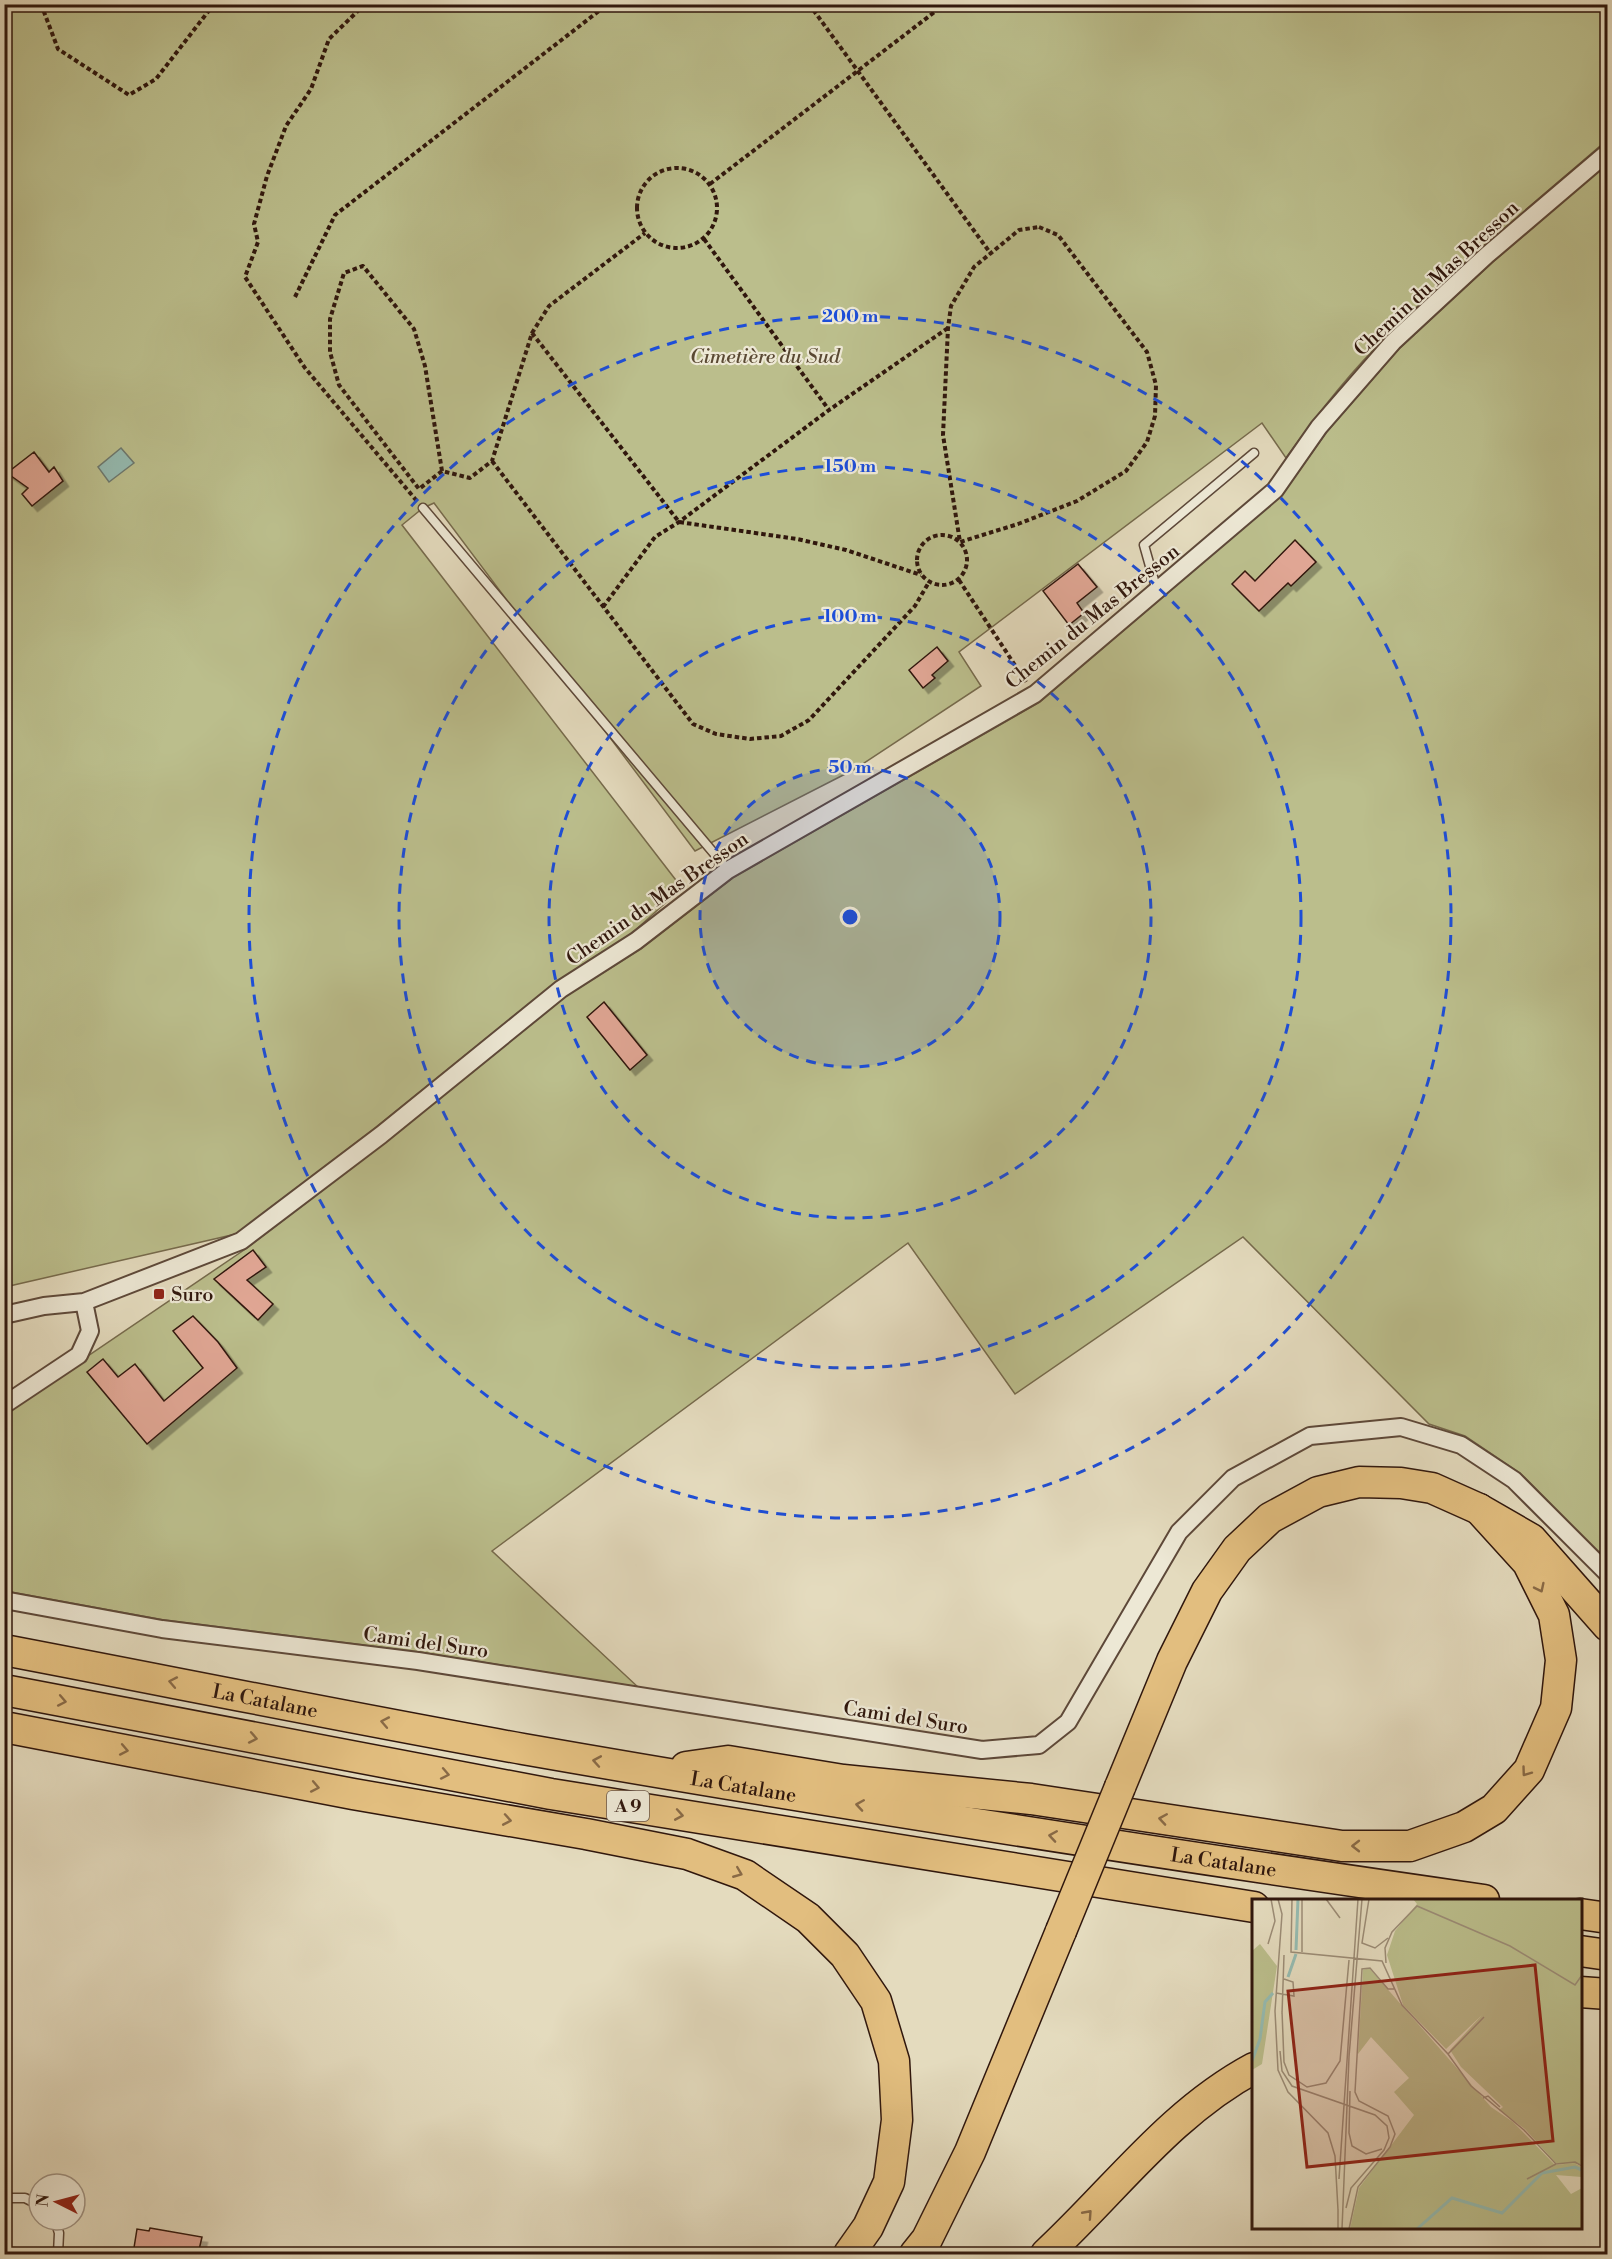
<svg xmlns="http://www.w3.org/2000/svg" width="1612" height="2259" font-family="'Libre Bodoni',serif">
  <defs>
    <filter id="shadow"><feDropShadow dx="5.5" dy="5.5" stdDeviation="0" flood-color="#0004"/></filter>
  </defs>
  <rect width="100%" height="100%" fill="#e4dbbe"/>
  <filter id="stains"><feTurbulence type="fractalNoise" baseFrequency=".00333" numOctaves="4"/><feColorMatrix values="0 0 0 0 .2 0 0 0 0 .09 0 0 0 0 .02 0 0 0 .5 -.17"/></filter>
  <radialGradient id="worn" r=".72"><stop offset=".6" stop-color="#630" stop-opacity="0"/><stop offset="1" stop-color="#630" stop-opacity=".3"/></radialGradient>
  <path fill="#bbbe8c" stroke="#766a4c" stroke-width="1.5" d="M5 5H1607V140C1533 204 1458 266 1388 335 1352 370 1315 417 1286 458L1262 423 959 652 981 686 855 769 695 851 434 503 423 508 402 525 682 888 631 934 556 982 375 1128 236 1234 5 1287Z
    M1607 164V1561L1520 1473 1465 1436 1429 1424 1243 1237 1015 1394 908 1243 492 1551 638 1687 419 1652 164 1620 5 1591 4 1413 247 1248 386 1142 566 996 641 949 734 877 1040 702 1281 496 1326 433 1399 349 1493 262Z"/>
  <path fill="#95bbb1" stroke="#6d796f" stroke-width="1.5" d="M121 448 134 463 109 482 98 467Z"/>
  <path fill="#e0a694" stroke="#30170d" stroke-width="1.5" filter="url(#shadow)" d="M34 452 49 472 54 467 63 481 32 506 22 494 28 488 7 473Z
    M1295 540 1316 562 1291 586 1288 583 1259 611 1232 584 1245 571 1255 581Z
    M1078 564 1097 587 1077 603 1084 613 1069 625 1043 591Z
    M937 647 948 661 932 675 935 678 923 688 909 670Z
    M604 1002 647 1055 630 1070 587 1017Z
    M253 1250 266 1267 247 1280 273 1304 258 1320 214 1279Z
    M193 1316 218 1342 237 1368 147 1444 87 1372 103 1359 118 1377 135 1364 164 1401 203 1368 173 1331Z
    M150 2228 202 2237 198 2254H133L137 2229 149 2231Z"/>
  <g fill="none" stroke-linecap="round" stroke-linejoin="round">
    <g stroke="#5d4839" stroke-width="11">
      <path id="lane" d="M423 508 728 870
        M1157 591 1144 545 1254 453
        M4 2198H25L39 2205
        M55 2220 59 2233 58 2254
        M4 2252 58 2254"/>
    </g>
    <g stroke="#5d4839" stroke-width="20">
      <path id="street" d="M4 1315 44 1306 84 1302 241 1241 381 1135 561 989 636 941 728 870 1035 694 1275 490 1319 427 1393 342 1487 255 1608 152
        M4 1405 79 1355 90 1331 84 1302
        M4 1600 162 1629 418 1661 982 1750 1039 1745 1068 1722 1179 1532 1233 1478 1310 1436 1401 1427 1461 1445 1514 1480 1608 1574"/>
    </g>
    <g stroke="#30170d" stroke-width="33">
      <g id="highway">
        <path id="s1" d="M4 1650C177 1683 350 1718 523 1749 843 1805 1163 1854 1484 1900"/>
        <path d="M4 1690 551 1794 1254 1907"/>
        <path d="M4 1727 353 1794 586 1834 687 1854 745 1875 808 1918 845 1955 876 2001 894 2061 897 2120 889 2182 868 2227 849 2254"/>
        <path d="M686 1767 728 1761 843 1780 1031 1799 1342 1846H1410L1464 1827 1494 1809 1529 1770 1556 1708 1561 1660 1554 1615 1528 1563 1479 1509"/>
        <path d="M1120 1787 1172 1661 1207 1591 1237 1549 1270 1518 1318 1492 1359 1482 1401 1483 1432 1488 1479 1509 1531 1539 1608 1626"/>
        <path d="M1580 1914 1608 1918"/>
        <path d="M1580 1951 1608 1955"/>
        <path d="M1580 1992 1608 1994"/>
        <path d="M915 2254 927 2239 970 2152 1061 1931"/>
        <path d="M1046 2254C1114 2191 1170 2113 1254 2068"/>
      </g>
    </g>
    <path stroke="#30170d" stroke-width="4" stroke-dasharray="4.5 3" stroke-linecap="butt" d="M41 4 58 49 129 95 156 79 214 4
      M365 4 329 39 311 89 286 126 267 176 254 224 258 242 245 277 305 368 416 500
      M809 4 991 254
      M637 208a40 40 0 1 1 80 0a40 40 0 1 1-80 0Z
      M710 184 945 4
      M1039 227 1058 235 1147 352 1156 385 1155 416 1147 442 1126 471 1077 501 1018 524 960 542 943 435 948 328 951 306 974 267 1019 230Z
      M704 239 829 410
      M295 297 335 215 608 4
      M532 333 679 522 797 539 846 550 921 575
      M492 461 693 724 716 734 750 739 781 736 809 720 915 606 929 582
      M442 471 425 366 414 329 363 266 344 273 330 319V352L339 385 419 489 442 471 470 478 492 461 532 333 549 306 645 233
      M917 560a25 25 0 1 1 50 0a25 25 0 1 1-50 0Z
      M959 580 1026 682
      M603 607 655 537 679 522 829 410 948 328"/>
    <use href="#lane" stroke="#ede8d5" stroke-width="8"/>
    <use href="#street" stroke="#ede8d5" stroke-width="16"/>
    <use href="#highway" stroke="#e2be7f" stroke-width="30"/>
    <g stroke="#30170d" stroke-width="33" stroke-linecap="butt">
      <path id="highway-bridge" d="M1061 1931 1120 1787"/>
    </g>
    <use href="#highway-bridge" stroke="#e2be7f" stroke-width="30"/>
  </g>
  <defs><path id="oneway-chevron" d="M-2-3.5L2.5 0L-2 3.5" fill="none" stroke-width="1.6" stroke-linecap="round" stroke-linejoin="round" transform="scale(1.5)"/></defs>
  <g stroke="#896a46">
    <use href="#oneway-chevron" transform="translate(1540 1588) rotate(64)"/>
    <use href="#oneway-chevron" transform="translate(173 1682) rotate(-169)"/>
    <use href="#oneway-chevron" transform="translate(62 1701) rotate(11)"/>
    <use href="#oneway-chevron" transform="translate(385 1722) rotate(-169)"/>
    <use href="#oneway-chevron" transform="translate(253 1738) rotate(11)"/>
    <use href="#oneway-chevron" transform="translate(124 1750) rotate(11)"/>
    <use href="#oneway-chevron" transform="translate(597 1761) rotate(-170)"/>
    <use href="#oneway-chevron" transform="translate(1526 1772) rotate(126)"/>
    <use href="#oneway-chevron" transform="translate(445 1774) rotate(11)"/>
    <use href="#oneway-chevron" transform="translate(315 1787) rotate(11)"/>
    <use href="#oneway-chevron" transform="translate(860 1805) rotate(-171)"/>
    <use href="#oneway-chevron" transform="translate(679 1815) rotate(10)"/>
    <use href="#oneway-chevron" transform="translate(1163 1819) rotate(-171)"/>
    <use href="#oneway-chevron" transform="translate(507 1820) rotate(10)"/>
    <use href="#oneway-chevron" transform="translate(1053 1836) rotate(-171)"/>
    <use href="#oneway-chevron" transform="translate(1356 1846) rotate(180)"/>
    <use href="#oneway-chevron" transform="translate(738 1873) rotate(22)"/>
    <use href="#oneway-chevron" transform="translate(1088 2214) rotate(-48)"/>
  </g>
  <circle cx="850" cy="917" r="150" fill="#1d4ed8" fill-opacity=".12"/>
  <g fill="none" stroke="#1d4ed8" stroke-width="3" stroke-dasharray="10 8">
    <circle cx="850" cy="917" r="150"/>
    <circle cx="850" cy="917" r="301"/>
    <circle cx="850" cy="917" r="451"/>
    <circle cx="850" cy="917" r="601"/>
  </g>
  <rect fill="#8f2418" stroke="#ede8d5" stroke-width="2" x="153" y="1288" width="12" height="12" rx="3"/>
  <g text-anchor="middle" stroke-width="4.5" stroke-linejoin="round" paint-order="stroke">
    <rect fill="#ede8d5" stroke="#695649" stroke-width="1.5" x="607" y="1791" width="42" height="30" rx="4.5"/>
    <g font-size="18" font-weight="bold" fill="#30170d">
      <text x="628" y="1812">A 9</text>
    </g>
    <g font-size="20" fill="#30170d" stroke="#ede8d5">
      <text transform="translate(1436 278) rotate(-43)" y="7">Chemin du Mas Bresson</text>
      <text transform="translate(1092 616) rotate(-39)" y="7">Chemin du Mas Bresson</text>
      <text transform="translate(657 898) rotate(-35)" y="7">Chemin du Mas Bresson</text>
      <text transform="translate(426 1642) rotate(8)" y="7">Cami del Suro</text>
      <text dy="7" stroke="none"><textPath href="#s1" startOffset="266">La Catalane</textPath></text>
      <text transform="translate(906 1717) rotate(9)" y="7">Cami del Suro</text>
      <text dy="7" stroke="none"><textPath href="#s1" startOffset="752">La Catalane</textPath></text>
      <text dy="7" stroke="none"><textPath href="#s1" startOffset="1238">La Catalane</textPath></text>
    </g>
    <g font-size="20" font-style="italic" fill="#5a4933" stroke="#ede8d5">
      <text x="765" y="363">Cimetière du Sud</text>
    </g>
    <g font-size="20" fill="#30170d" stroke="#ede8d5" text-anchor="start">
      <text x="171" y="1301">Suro</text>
    </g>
  </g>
  <g transform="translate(1252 1899)">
    <rect width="330" height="330" fill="#e4dbbe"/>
    <path d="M161 0H330V265L304 264 273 230 247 211 251 208 209 168 198 151 230 116 194 150 151 106 135 56 143 32 165 5ZM8 45 25 67 10 165 0 171V52ZM117 69 239 208 261 223 303 266 322 264 330 268V278L304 276 319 295 330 289V330H98L107 289 162 216 142 193 157 179 119 138 106 155 111 71Z" fill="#bbbe8c"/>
    <path fill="none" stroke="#95bbb1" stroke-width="3" d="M44 51 46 0M36 78 44 55M0 162 8 140 13 103 21 94M165 330 200 299 250 314 290 274 323 268 330 271"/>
    <path fill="none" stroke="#9c8d77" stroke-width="1.5" d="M26 0 30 15 23 112 26 171 36 193 76 234 83 257 86 311M40 0 39 53 130 62 150 106 196 155 219 187 272 231 304 265 323 263 330 267M50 0V53M74 0 88 19M117 0 110 44 123 49 136 39M16 45 23 22 19 0M134 64 133 49 140 33 165 7 258 47 323 86 330 76M24 94 42 97 41 83 32 80M30 112 32 163 37 176 55 188 74 184 88 162 97 61M30 115 32 56M28 152 30 172 40 187 123 216 135 227 137 239 132 251 99 289 94 309M196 155 232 118M98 192 97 234 100 247 114 255 130 250M231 199 236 197 248 208M87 280 106 0M275 280 304 265M86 330V310M90 330 97 158 110 0M97 330 106 288 138 248 143 235 136 217 107 202 103 193 110 70 118 69 136 90H142"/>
    <path fill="#8f2418" fill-opacity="0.15" stroke="#8f2418" stroke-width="3" d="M283 66 301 242 55 268 36 92Z"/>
    <rect width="330" height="330" fill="none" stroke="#30170d" stroke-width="3"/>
  </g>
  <circle cx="850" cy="917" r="9" fill="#1d4ed8" stroke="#ede8d5" stroke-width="3"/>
  <g font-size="18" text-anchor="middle" font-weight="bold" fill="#1d4ed8" stroke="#ede8d5" stroke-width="4.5" stroke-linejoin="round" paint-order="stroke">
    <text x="850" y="322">200 m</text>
    <text x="850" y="472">150 m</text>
    <text x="850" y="622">100 m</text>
    <text x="850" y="773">50 m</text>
  </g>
  <rect width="1612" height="2259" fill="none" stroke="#e4dbbe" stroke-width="24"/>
  <rect x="6" y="6" width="1600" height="2247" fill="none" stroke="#30170d" stroke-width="3"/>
  <rect x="12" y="12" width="1588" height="2235" fill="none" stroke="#30170d" stroke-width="1.5"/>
  <g transform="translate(57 2202) rotate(276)"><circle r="28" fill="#ede8d5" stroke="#a19485" stroke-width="1.5"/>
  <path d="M0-4.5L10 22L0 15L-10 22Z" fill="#8f2418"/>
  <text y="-9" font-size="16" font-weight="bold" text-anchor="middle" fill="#30170d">N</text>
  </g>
  <rect width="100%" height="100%" filter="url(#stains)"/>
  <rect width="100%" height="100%" fill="url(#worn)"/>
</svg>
